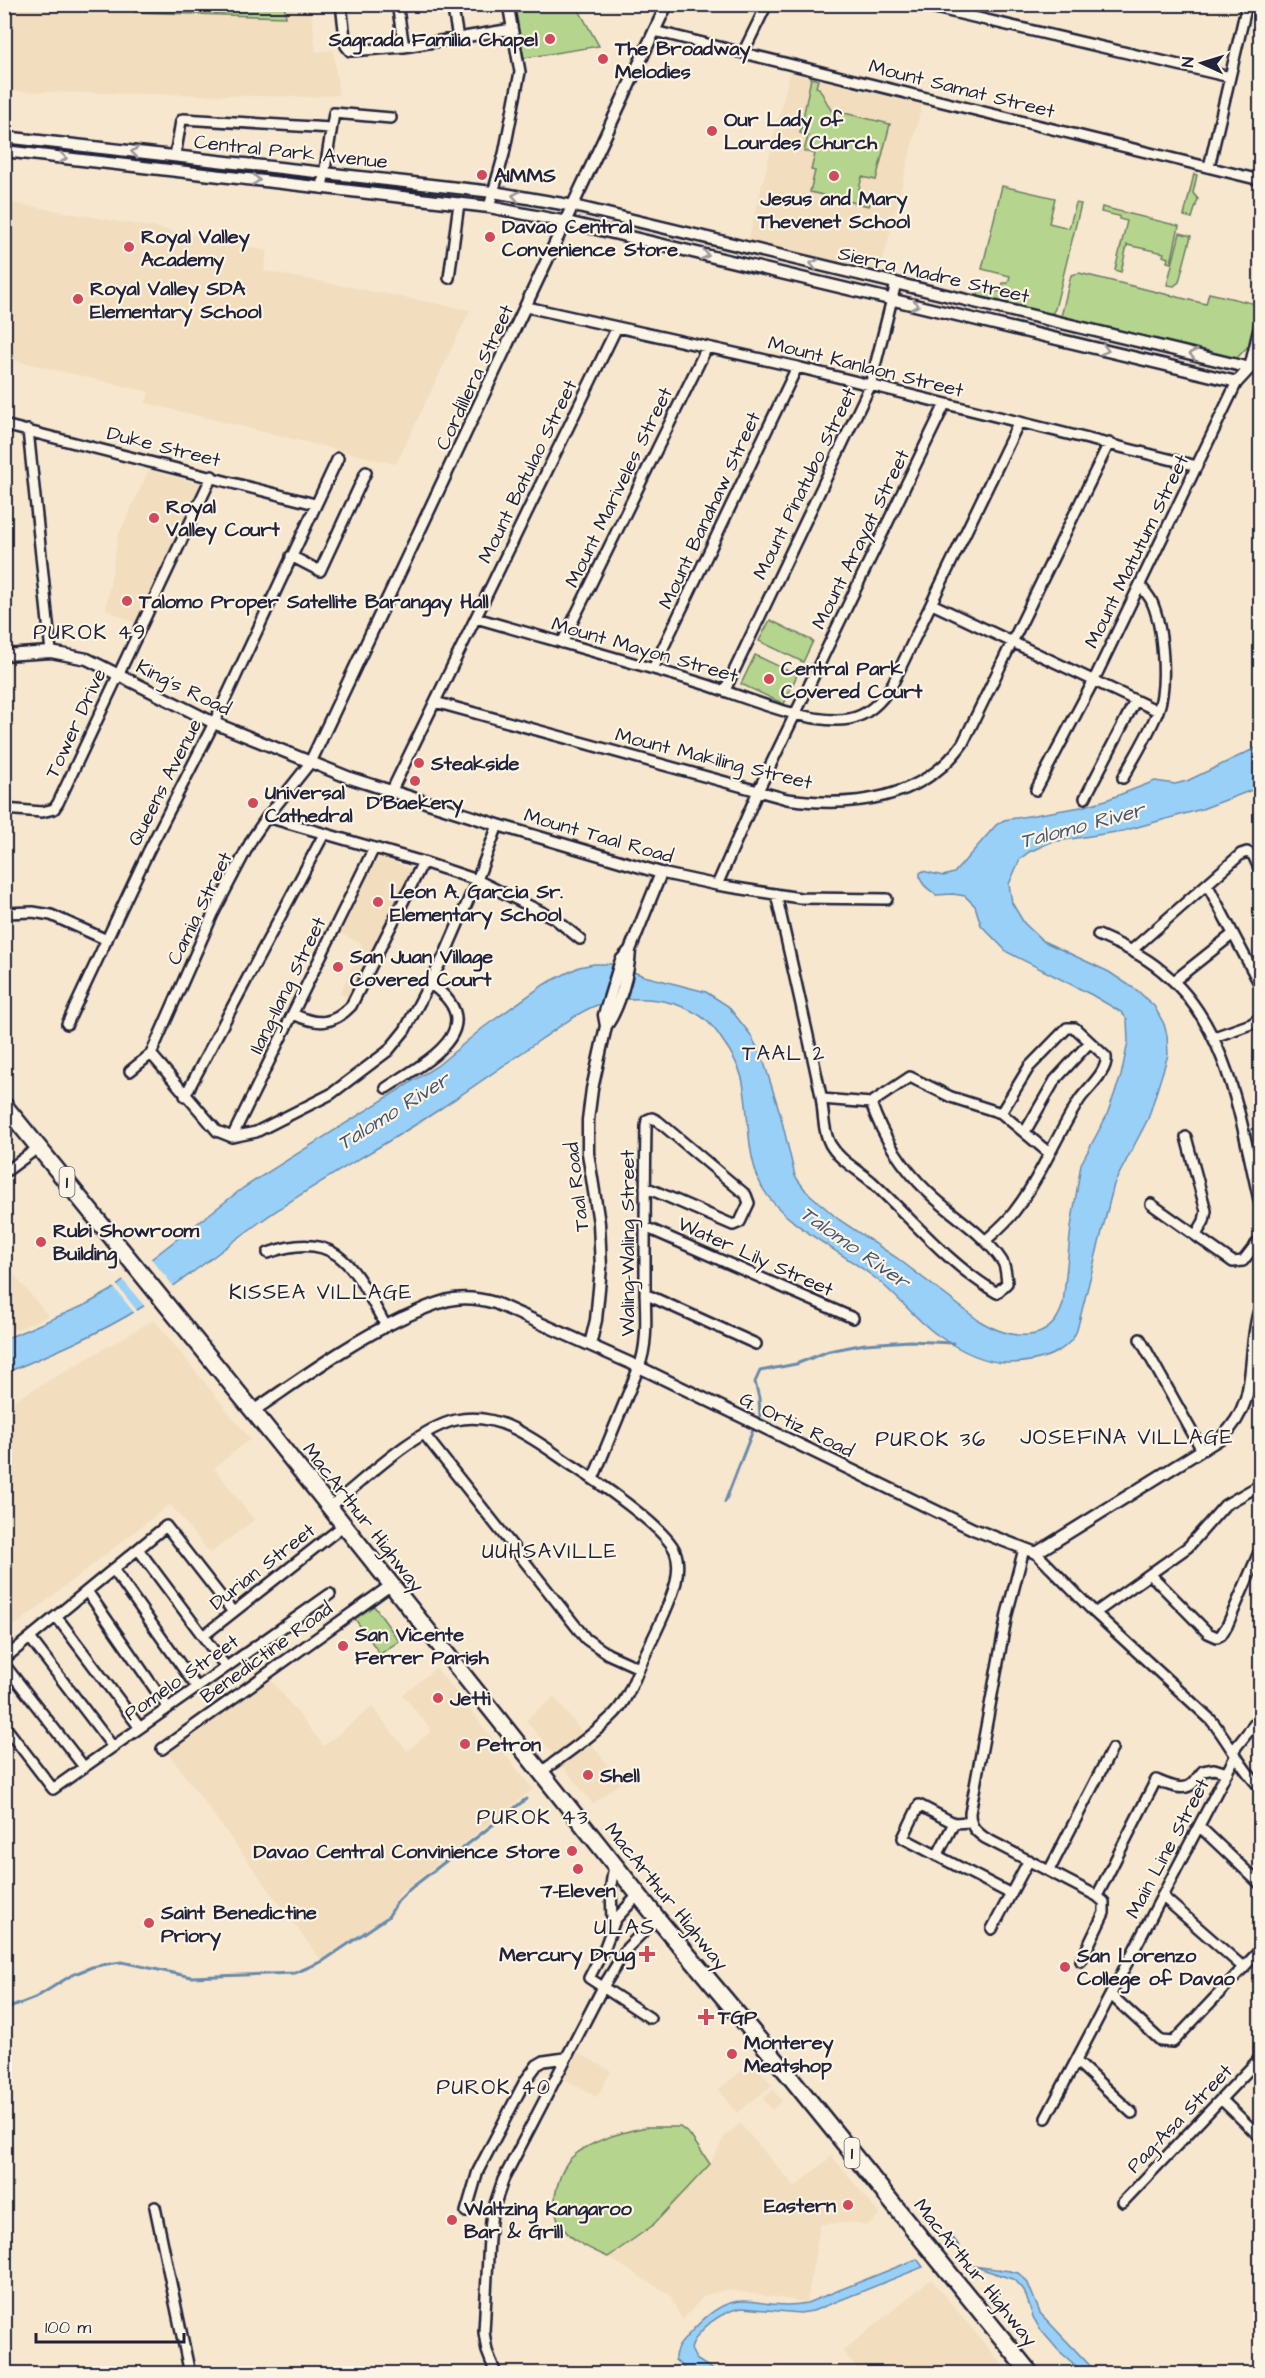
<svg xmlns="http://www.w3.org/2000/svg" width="1265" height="2378" font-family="'Architects Daughter',sans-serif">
  <rect width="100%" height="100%" fill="#f6e7ce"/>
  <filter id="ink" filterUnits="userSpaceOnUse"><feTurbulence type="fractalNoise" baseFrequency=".0167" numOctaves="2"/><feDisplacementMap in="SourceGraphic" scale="12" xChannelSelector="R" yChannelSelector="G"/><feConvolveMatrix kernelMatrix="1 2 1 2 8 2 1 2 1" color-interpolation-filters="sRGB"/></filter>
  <g filter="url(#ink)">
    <path fill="#f2ddbe" d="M310 4 316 52 333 50 339 95 310 97 5 91V5Z
      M790 73 922 105 880 273 748 242Z
      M5 202 186 233 267 251 264 271 470 310 396 464 146 403 149 392 5 358Z
      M149 470 201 484 135 623 106 609 118 536Z
      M379 856 415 871 350 998 340 994 362 944 340 933Z
      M4 1264H5L48 1316 13 1331 5 1317Z
      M154 1320 250 1439 214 1468 254 1520 210 1553 170 1504 5 1633V1406Z
      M436 1668 533 1789 400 1893 386 1916 321 1960 168 1753 271 1680 324 1746 372 1707 407 1751 432 1731 403 1695Z
      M554 1697 583 1733 554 1755 526 1720Z
      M590 1742 621 1782 593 1804 562 1765Z
      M578 2053 611 2071 597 2097 564 2079Z
      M753 2062 772 2085 737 2113 718 2090Z
      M773 2090 782 2101 772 2110 763 2099Z
      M740 2124 795 2187 832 2156 880 2215 866 2226 855 2222 820 2224 807 2302 727 2290 705 2295 682 2320 670 2295 608 2257 652 2226 710 2164 725 2136Z
      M931 2279 982 2341 1009 2373H861L843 2351Z"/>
    <path fill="#b5d58e" stroke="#6c7c64" stroke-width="1.5" d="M284 4 286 17 134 12V5Z
      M513 5H576L599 46 524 58Z
      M811 78 818 80 816 87 819 88 832 112 836 111 890 124 876 180 862 177 857 197 871 201 869 206 810 192 815 171 811 170 815 154 804 151 808 136 800 133Z
      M1194 174 1197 175 1193 193 1198 199 1192 218 1184 216Z
      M1002 186 1055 198 1049 223 1069 228 1076 203 1081 204 1055 309 1051 315 977 297 980 287 1001 292 1003 283H1008L1010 276 982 269Z
      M1102 207 1179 226 1171 263 1167 262 1168 258 1163 256 1164 253 1127 245 1121 272 1115 270 1127 221 1119 219V216L1101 212Z
      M1180 233 1191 236 1179 282 1174 286 1167 285Z
      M1079 273 1206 304 1209 293 1260 305 1253 341 1236 359 1061 317 1071 275Z
      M770 620 813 641 803 662 759 641Z
      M755 655 797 675 784 704 741 684Z
      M374 1606 399 1641 380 1654 355 1619Z
      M647 2127H680L690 2135 710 2164 652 2226 608 2257C576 2243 546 2228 557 2187 560 2177 563 2166 571 2158 591 2140 621 2132 647 2127Z"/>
    <path fill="#99d0f8" stroke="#698aac" stroke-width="1.5" d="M1260 746V787L1202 809 1123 831 1051 842 1029 852 1020 859 1009 884 1012 903 1024 923 1043 941 1109 972 1138 991 1154 1006 1164 1024 1167 1035 1168 1055 1148 1119 1114 1184 1077 1330C1067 1356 1032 1363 1006 1363 981 1362 956 1348 936 1334 914 1318 897 1295 875 1278 841 1251 783 1225 762 1187 745 1154 750 1112 742 1078 738 1064 731 1052 723 1041 710 1020 698 1012 675 1004 653 997 622 997 600 1004 579 1011 558 1028 540 1040 506 1064 472 1088 437 1111 379 1149 317 1181 260 1222 221 1250 184 1281 142 1307 99 1334 51 1354 5 1373V1339L85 1305 110 1291 243 1188 437 1066 484 1027 545 984 579 967 594 964H612L644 976 706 992 728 1006 750 1034 763 1059 780 1113 795 1176 806 1191 838 1219 897 1258 978 1320C1009 1339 1050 1347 1063 1304L1071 1227 1081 1164 1106 1117 1121 1076 1128 1042 1127 1019 1121 1012 1092 995 1007 952 981 925 975 906 965 896 953 894 936 895C929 889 919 884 920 873L923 871 943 876 954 873 996 825 1004 820 1081 807 1106 800 1155 781 1175 784 1187 781Z
      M917 2259 923 2267 813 2311 800 2313 742 2308C722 2311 696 2329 691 2349L696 2359 718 2373H689L675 2360C674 2349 683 2341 690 2333 739 2278 752 2313 807 2303Z
      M973 2266 1010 2271 1018 2273 1027 2281 1040 2313 1097 2373H1084L1058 2350 1040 2329 1033 2317 1024 2290 1015 2280Z"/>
    <path fill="#f6e7ce" d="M149 1256 176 1289 146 1308 121 1278Z
      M115 1283 139 1313 136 1315 112 1285Z"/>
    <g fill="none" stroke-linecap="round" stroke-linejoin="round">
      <path stroke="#698aac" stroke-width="3" d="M1257 394 1260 395
        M760 1416 759 1398 755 1382 760 1371 796 1364 829 1351 865 1344 910 1341 953 1343
        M725 1502 753 1430
        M4 2010 35 1998 72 1975 92 1967 107 1964 122 1962 191 1977 295 1973 323 1961 388 1917 398 1901 410 1889 526 1799
        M947 2240 953 2239 959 2247"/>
      <g stroke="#22223b" stroke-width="14">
        <path id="minor" d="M341 4 346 46 350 51 404 47 512 29
          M397 4 404 47
          M452 4 458 38
          M918 4 1230 77
          M654 31 1260 180
          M743 53 767 4
          M175 156 181 121 183 119 331 128
          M1209 167 1247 4
          M322 188 334 113 391 118
          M489 207 504 154 520 72 508 4
          M449 278 459 203
          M527 307 797 367 1197 466
          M4 425 315 504
          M28 430 51 652
          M291 556 320 571 366 472
          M932 604 1158 711
          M476 618C552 640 628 661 704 684 742 696 810 726 849 719 870 715 883 700 893 683L1019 422
          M562 643 707 347
          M653 669 797 367
          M725 690 870 386 896 283
          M435 702 787 799C851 808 924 800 963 743L1109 443
          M1123 778C1135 756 1149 734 1158 711 1168 685 1163 625 1151 600 1148 595 1144 590 1140 585
          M1036 790 1093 682 1237 382
          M391 792 617 327
          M1085 798 1135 701
          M4 809 42 812 54 809 58 803 212 476
          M267 817 423 862 477 880 554 918 580 939
          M661 873 717 885 800 898 887 899
          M1207 884 1260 985
          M717 885 758 791 945 404
          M776 894C791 960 806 1025 820 1091 824 1108 822 1129 830 1144 839 1160 857 1169 871 1181 912 1219 948 1264 997 1293L1007 1283C1006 1276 1006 1266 1002 1261 984 1233 951 1215 928 1192 901 1166 883 1138 871 1103
          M4 913 33 912 51 915 107 940
          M1098 935C1121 945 1143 955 1162 971 1229 1024 1241 1125 1260 1204
          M1132 950 1241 854 1247 852 1253 855 1260 870
          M1174 981 1233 934
          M293 1014C317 1025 332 1026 351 1006L423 862
          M67 1024 149 850 214 723 338 458
          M1214 1037 1251 1024 1260 1018
          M151 1054 217 1131 232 1137 256 1132 331 1094 388 1051 405 1030 445 954 477 880 498 825
          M130 1071 151 1054 213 914 252 839 267 817 310 763
          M386 1088C424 1063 495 1028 429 983
          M185 1096 324 834
          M822 1099 871 1103 910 1077 951 1097 1001 1113 1049 1153
          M1025 1132 1055 1080 1090 1042
          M232 1137 374 848
          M1186 1137 1206 1211 1204 1221 1196 1235
          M4 1173 39 1147
          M1151 1204 1233 1262 1243 1261 1260 1239
          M645 1227 853 1318
          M985 1241C995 1232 1006 1223 1014 1212 1041 1177 1056 1136 1080 1099 1088 1088 1108 1071 1106 1057L1075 1028H1067L1029 1067 1001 1113
          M268 1253C341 1226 356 1274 386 1326
          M645 1294 756 1344
          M1140 1339 1202 1450
          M424 1434 586 1639 608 1654 639 1668
          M593 1479 639 1367C649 1342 645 1310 645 1284 645 1232 645 1179 646 1127L647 1120 652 1118 658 1121 746 1195 749 1203 740 1222 733 1225 645 1187
          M330 1507C363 1481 416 1429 456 1420 498 1411 534 1439 567 1462 592 1478 664 1526 675 1551 679 1561 678 1572 676 1582 669 1608 655 1633 644 1657 635 1676 629 1698 615 1713 593 1736 565 1754 540 1773
          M138 1549 226 1667
          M1024 1549 1007 1614 970 1813C970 1826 975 1831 985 1838L1097 1896 1104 1902V1913L1081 1961
          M1036 1553 1095 1613 1211 1720C1229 1741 1240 1768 1260 1787
          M113 1569 197 1688
          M1150 1574 1208 1633 1217 1637 1221 1635 1227 1626 1260 1550
          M87 1591 168 1708
          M1095 1613 1188 1547 1225 1505 1260 1485
          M56 1616 140 1728
          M203 1636 344 1525
          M30 1638 113 1747
          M4 1659 166 1526 233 1612
          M4 1664 84 1767
          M4 1725 53 1789 330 1594
          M162 1749 391 1585
          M1233 1751 1260 1717
          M970 1822 954 1823 919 1805 903 1838 1011 1894
          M1199 1826 1260 1884
          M937 1856 954 1823
          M1049 1871 1112 1749
          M638 1895 615 1920 605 1947 589 1978 650 2018
          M1097 1896 1156 1780C1166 1784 1184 1793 1193 1783 1197 1779 1199 1775 1203 1771L1214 1769 1227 1773
          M1162 1896 1244 1968
          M612 1922 611 1885 614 1865
          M992 1929 1029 1860
          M1111 1995 1161 2041 1173 2042 1260 1950
          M1076 2061 1132 2113
          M1222 2100 1260 2137
          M1046 2118 1236 1755
          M1123 2202 1260 2058
          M155 2207 190 2374
          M466 2212 478 2171 525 2081 537 2065 544 2061 565 2058
          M496 2374 487 2351 484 2332 489 2238 492 2213 503 2180 603 1987 627 1948 657 1918"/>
      </g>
      <g stroke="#22223b" stroke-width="15">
        <path id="tertiary" d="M4 137 493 192 574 206 1250 368
          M4 151 489 207 567 222 1237 382 1250 368 1260 326
          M4 655 51 652 87 659 214 723 350 778 498 825 661 873 630 950C629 972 619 1009 606 1026
          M310 763C431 511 548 257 667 4
          M590 1345 596 1320 601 1268 599 1223 588 1153V1120L592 1089 606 1026 604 1015 621 960 630 950
          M253 1411C302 1378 349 1343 402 1318 419 1311 435 1302 454 1299 468 1297 481 1299 495 1303L639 1367 973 1529 1036 1553 1221 1438C1262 1400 1245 1356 1260 1308"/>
      </g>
      <g stroke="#22223b" stroke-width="20">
        <path id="trunk" d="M4 1105 253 1411 657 1918 787 2073 1031 2374"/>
      </g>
      <use href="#minor" stroke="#fcf5e5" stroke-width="9"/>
      <use href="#tertiary" stroke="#fcf5e5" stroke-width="10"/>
      <use href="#trunk" stroke="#fcf5e5" stroke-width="15"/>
    </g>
    <defs><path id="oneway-chevron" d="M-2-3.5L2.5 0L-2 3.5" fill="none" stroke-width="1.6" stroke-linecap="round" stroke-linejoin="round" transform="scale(1.5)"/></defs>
    <g stroke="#9a9698">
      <use href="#oneway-chevron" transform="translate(135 152) rotate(-174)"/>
      <use href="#oneway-chevron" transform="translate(63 158) rotate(7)"/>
      <use href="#oneway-chevron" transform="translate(256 180) rotate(7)"/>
      <use href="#oneway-chevron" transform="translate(516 196) rotate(-170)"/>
      <use href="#oneway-chevron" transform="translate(705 255) rotate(13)"/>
      <use href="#oneway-chevron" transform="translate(814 264) rotate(-167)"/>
      <use href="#oneway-chevron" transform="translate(915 305) rotate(13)"/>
      <use href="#oneway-chevron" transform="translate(1105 350) rotate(14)"/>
      <use href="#oneway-chevron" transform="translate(1193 354) rotate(-167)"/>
    </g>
  </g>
  <g fill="#d1495b" stroke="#fcf5e5" stroke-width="2">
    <circle cx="550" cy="39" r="6"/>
    <circle cx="603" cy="59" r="6"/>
    <circle cx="712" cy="131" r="6"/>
    <circle cx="482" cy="175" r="6"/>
    <circle cx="834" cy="176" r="6"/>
    <circle cx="490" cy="237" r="6"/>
    <circle cx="129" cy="247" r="6"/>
    <circle cx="78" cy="299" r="6"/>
    <circle cx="154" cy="518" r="6"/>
    <circle cx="127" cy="601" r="6"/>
    <circle cx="769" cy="679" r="6"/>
    <circle cx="419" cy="763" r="6"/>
    <circle cx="415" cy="781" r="6"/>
    <circle cx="253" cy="803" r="6"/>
    <circle cx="378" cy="902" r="6"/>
    <circle cx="338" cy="967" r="6"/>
    <circle cx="41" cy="1242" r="6"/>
    <circle cx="343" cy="1646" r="6"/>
    <circle cx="438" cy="1698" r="6"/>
    <circle cx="465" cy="1744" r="6"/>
    <circle cx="588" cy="1775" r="6"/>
    <circle cx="572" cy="1851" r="6"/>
    <circle cx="578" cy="1869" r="6"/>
    <circle cx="149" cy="1923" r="6"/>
    <path d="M644 1945h6v6h6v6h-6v6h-6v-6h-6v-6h6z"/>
    <circle cx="1065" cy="1967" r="6"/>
    <path d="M703 2008h6v6h6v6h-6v6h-6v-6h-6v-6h6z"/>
    <circle cx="732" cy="2054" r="6"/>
    <circle cx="848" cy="2205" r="6"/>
    <circle cx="452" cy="2220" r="6"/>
  </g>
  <g text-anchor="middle" stroke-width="4.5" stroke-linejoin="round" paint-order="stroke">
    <g fill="#fcf5e5" stroke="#63616e" stroke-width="1.5">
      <rect x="59.5" y="1167" width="15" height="30" rx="4.5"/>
      <rect x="844.5" y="2138" width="15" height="30" rx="4.5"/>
    </g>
    <g font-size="18" font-weight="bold" fill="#22223b">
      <text x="67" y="1188">1</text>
      <text x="852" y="2159">1</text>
    </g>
    <g font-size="20" font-weight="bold" fill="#22223b" stroke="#fcf5e5" text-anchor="start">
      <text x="538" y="46" text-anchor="end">Sagrada Familia Chapel</text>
      <text x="615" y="55">The Broadway<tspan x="615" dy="23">Melodies</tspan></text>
      <text x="724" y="126">Our Lady of<tspan x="724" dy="23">Lourdes Church</tspan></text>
      <text x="494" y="182">AIMMS</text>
      <text x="834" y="205" text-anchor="middle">Jesus and Mary<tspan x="834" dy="23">Thevenet School</tspan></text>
      <text x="502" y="233">Davao Central<tspan x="502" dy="23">Convenience Store</tspan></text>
      <text x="141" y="243">Royal Valley<tspan x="141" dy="23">Academy</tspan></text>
      <text x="90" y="295">Royal Valley SDA<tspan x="90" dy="23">Elementary School</tspan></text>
      <text x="166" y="513">Royal<tspan x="166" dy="23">Valley Court</tspan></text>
      <text x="139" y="608">Talomo Proper Satellite Barangay Hall</text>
      <text x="781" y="675">Central Park<tspan x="781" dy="23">Covered Court</tspan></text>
      <text x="431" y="770">Steakside</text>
      <text x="265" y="799">Universal<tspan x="265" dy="23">Cathedral</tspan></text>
      <text x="415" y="809" text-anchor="middle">D'Baekery</text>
      <text x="390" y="898">Leon A. Garcia Sr.<tspan x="390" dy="23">Elementary School</tspan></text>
      <text x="350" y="963">San Juan Village<tspan x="350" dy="23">Covered Court</tspan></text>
      <text x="53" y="1237">Rubi Showroom<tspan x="53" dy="23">Building</tspan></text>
      <text x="355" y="1641">San Vicente<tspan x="355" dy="23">Ferrer Parish</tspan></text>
      <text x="450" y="1705">Jetti</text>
      <text x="477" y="1751">Petron</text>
      <text x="600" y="1782">Shell</text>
      <text x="560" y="1858" text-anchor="end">Davao Central Convinience Store</text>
      <text x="578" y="1897" text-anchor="middle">7-Eleven</text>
      <text x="161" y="1919">Saint Benedictine<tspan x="161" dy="23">Priory</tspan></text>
      <text x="635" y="1961" text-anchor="end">Mercury Drug</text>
      <text x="1077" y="1962">San Lorenzo<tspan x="1077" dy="23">College of Davao</tspan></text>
      <text x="718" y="2024">TGP</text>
      <text x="744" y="2049">Monterey<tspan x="744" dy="23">Meatshop</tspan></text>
      <text x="836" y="2212" text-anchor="end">Eastern</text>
      <text x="464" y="2215">Waltzing Kangaroo<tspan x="464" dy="23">Bar &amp; Grill</tspan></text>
    </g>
    <g font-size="20" fill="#22223b" stroke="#fcf5e5">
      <text transform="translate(962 88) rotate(14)" y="7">Mount Samat Street</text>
      <text transform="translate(291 151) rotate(6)" y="7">Central Park Avenue</text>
      <text transform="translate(934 274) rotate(13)" y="7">Sierra Madre Street</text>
      <text transform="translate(866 366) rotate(14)" y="7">Mount Kanlaon Street</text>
      <text transform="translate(474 377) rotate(-65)" y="7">Cordillera Street</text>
      <text transform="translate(164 446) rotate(14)" y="7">Duke Street</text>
      <text transform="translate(527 471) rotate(-64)" y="7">Mount Batulao Street</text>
      <text transform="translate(804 483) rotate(-64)" y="7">Mount Pinatubo Street</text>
      <text transform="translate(618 487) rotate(-64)" y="7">Mount Mariveles Street</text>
      <text transform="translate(709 510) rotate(-65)" y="7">Mount Banahaw Street</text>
      <text transform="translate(860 539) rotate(-64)" y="7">Mount Arayat Street</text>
      <text transform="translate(1136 551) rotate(-64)" y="7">Mount Matutum Street</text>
      <text transform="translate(645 649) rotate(16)" y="7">Mount Mayon Street</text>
      <text transform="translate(184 687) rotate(26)" y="7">King's Road</text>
      <text transform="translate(75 723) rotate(-65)" y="7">Tower Drive</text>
      <text transform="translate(714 758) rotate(14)" y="7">Mount Makiling Street</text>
      <text transform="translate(164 782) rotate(-63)" y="7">Queens Avenue</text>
      <text transform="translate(599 835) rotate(16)" y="7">Mount Taal Road</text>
      <text transform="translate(199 908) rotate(-64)" y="7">Camia Street</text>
      <text transform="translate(287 985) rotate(-64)" y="7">Ilang-Ilang Street</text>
      <text transform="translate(576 1187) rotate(-97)" y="7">Taal Road</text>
      <text transform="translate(627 1243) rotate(-90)" y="7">Waling-Waling Street</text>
      <text transform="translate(756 1256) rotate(24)" y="7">Water Lily Street</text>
      <text transform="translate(797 1424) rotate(26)" y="7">G. Ortiz Road</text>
      <text transform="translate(364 1517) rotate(52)" y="7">MacArthur Highway</text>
      <text transform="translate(262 1566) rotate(-38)" y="7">Durian Street</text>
      <text transform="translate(266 1652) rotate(-36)" y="7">Benedictine Road</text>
      <text transform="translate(181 1677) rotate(-35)" y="7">Pomelo Street</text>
      <text transform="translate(1167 1848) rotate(-62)" y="7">Main Line Street</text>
      <text transform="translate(667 1896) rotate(51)" y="7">MacArthur Highway</text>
      <text transform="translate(1179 2118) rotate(-46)" y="7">Pag-Asa Street</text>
      <text transform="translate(976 2272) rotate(51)" y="7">MacArthur Highway</text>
    </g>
    <g font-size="21" letter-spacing="1.5" fill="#22223b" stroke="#fcf5e5">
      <text x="90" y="639">PUROK 49</text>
      <text x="784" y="1060">TAAL 2</text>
      <text x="321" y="1299">KISSEA VILLAGE</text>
      <text x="1127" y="1444">JOSEFINA VILLAGE</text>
      <text x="931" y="1446">PUROK 36</text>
      <text x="550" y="1558">UUHSAVILLE</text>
      <text x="533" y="1824">PUROK 43</text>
      <text x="494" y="2094">PUROK 40</text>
    </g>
    <g font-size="21" font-style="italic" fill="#465674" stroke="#fcf5e5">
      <text transform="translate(1082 825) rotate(-15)" y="7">Talomo River</text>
      <text transform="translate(393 1111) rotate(-32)" y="7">Talomo River</text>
      <text transform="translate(855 1247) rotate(35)" y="7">Talomo River</text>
    </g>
    <g font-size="22" letter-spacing="1.5" fill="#22223b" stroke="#fcf5e5">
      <text x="625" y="1934">ULAS</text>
    </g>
  </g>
  <rect width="1265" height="2378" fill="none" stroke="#fcf5e5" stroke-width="24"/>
  <rect x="12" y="12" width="1241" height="2354" fill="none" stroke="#22223b" stroke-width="2" filter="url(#ink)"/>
  <g transform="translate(1202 63) rotate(274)" stroke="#fcf5e5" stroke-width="4.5" paint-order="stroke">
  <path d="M0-4.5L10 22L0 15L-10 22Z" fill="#22223b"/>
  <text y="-9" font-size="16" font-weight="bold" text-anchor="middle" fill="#22223b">N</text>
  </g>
  <path d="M36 2333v9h148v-9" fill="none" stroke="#22223b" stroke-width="3"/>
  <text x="45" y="2333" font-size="18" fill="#22223b" stroke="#fcf5e5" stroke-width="4.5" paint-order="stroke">100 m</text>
</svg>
